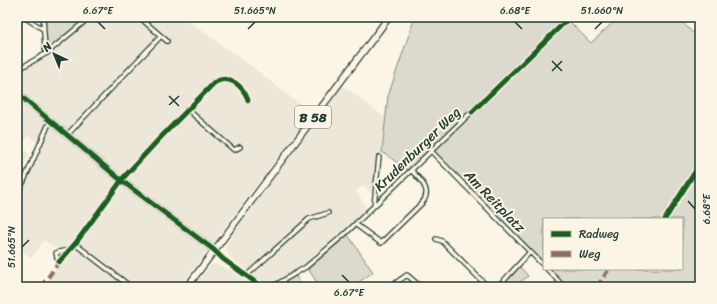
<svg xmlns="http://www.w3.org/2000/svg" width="717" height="304" font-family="Sriracha,sans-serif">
  <rect width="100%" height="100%" fill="#fcf5e5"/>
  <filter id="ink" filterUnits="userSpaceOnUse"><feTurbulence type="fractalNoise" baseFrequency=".025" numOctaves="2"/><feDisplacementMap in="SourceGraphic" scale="8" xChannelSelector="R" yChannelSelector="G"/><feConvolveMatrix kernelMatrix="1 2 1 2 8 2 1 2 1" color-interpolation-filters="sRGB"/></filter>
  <g filter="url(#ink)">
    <path fill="#ece7d8" d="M92 17H182L237 55 311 113 180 287H43L60 263 62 264 73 249 77 248 71 243 66 247 56 249 44 240 32 258 17 248V191L22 183 39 143 29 136 20 146 29 154 17 181V68L44 52 47 55Z
      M343 86 386 118 377 192H370L364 185 356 190 367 209 305 265 271 287H268L231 258 227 253 226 247 235 230Z
      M216 264 234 272 254 287H193L211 265Z"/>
    <path fill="#dcdacc" stroke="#7e8c80" d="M48 17H88L47 50 46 48 43 22Z
      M415 17H572L569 21 591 43 619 17H677L698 38 700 37V287H564L548 269H682V219H544V265L432 151 409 171 382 152 388 96Z
      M348 235 373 272 352 287H325L322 282 318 284 308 269Z
      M520 267 528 276 514 287H511L507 281Z
      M296 276 303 287H278L279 286Z"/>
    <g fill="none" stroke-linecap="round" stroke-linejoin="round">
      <g stroke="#1f3d34" stroke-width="6">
        <path id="street" d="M24 17 43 29
          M43 17 45 49 47 53
          M139 17 167 41
          M17 70 47 53 90 17
          M187 109 234 150 240 147
          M67 135 161 36
          M431 151 544 266
          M17 192 23 183 50 121
          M374 206 379 157
          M355 224 381 243 422 203C433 190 420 180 411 170
          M436 239 442 241 488 287
          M75 244 131 287
          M214 250 223 259 262 287
          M61 259 57 258 56 253 59 252 69 250
          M59 262 75 244 124 177 160 138 214 83C229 73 243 86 248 100
          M547 269 564 287
          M246 276 309 219 328 213
          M272 287 306 267 346 233 570 17
          M390 287 407 275 421 287
          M498 287 530 252"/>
      </g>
      <g stroke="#1f3d34" stroke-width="8">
        <path id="secondary" d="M17 93 122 181 214 250"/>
      </g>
      <g stroke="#1f3d34" stroke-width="8">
        <path id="primary" d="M187 287 389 17"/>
      </g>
      <use href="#street" stroke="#fcf5e5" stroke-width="3.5"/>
      <use href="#secondary" stroke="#fcf5e5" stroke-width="5"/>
      <use href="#primary" stroke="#fcf5e5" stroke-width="5.5"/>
      <path stroke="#8d6e63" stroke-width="4" stroke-dasharray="8 4" stroke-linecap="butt" d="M41 287 59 262
        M597 287 609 269"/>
      <g stroke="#fcf5e5" stroke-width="8">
        <path id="cycleway" d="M17 93 122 181 214 250 223 259 262 287
          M472 112 570 17
          M665 219 700 164
          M59 262 75 244 124 177 160 138 214 83C229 73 243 86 248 100"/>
      </g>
      <use href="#cycleway" stroke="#1b5e20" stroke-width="5"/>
    </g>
  </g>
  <path fill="none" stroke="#1f3d34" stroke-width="1.5" d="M98 22 105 29M515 22 522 29M248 29 255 22M595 29 602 22M552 61 562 71M552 71 562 61M169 96 179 106M169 105 179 96M688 201 695 209M22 247 29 240M342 275 349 282"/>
  <g text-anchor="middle" stroke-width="4" stroke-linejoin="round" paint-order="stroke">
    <rect fill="#fcf5e5" stroke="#617469" stroke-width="1" x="295" y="106" width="36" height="22" rx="3"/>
    <g font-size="13" font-weight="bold" fill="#1f3d34">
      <text x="313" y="122">B 58</text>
    </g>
    <g font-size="14" fill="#1f3d34" stroke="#fcf5e5">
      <text transform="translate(417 149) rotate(-44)" y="5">Krudenburger Weg</text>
      <text transform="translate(495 201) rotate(46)" y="5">Am Reitplatz</text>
    </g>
  </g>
  <rect width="717" height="304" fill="none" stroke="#fcf5e5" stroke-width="44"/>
  <rect x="543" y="218" width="140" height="52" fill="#fcf5e5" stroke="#a4ab9e"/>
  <rect x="551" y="231" width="20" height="6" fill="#1b5e20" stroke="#a4ab9e"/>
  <text x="579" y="238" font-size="12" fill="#1f3d34">Radweg</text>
  <rect x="551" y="251" width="20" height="6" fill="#8d6e63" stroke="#a4ab9e"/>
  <text x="579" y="258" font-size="12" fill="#1f3d34">Weg</text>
  <g transform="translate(54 54) rotate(316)" stroke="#fcf5e5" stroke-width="3" paint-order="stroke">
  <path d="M0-3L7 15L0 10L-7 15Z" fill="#1f3d34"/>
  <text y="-6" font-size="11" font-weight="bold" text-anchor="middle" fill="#1f3d34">N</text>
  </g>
  <rect x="22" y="22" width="673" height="260" fill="none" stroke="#1f3d34" stroke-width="1.5"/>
  <g font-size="10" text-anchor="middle" fill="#1f3d34">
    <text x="98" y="14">6.67°E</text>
    <text x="255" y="14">51.665°N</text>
    <text x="515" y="14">6.68°E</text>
    <text x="602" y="14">51.660°N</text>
    <text transform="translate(706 209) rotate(-90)" y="4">6.68°E</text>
    <text transform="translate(11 247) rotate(-90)" y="4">51.665°N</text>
    <text x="349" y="296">6.67°E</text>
  </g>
</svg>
